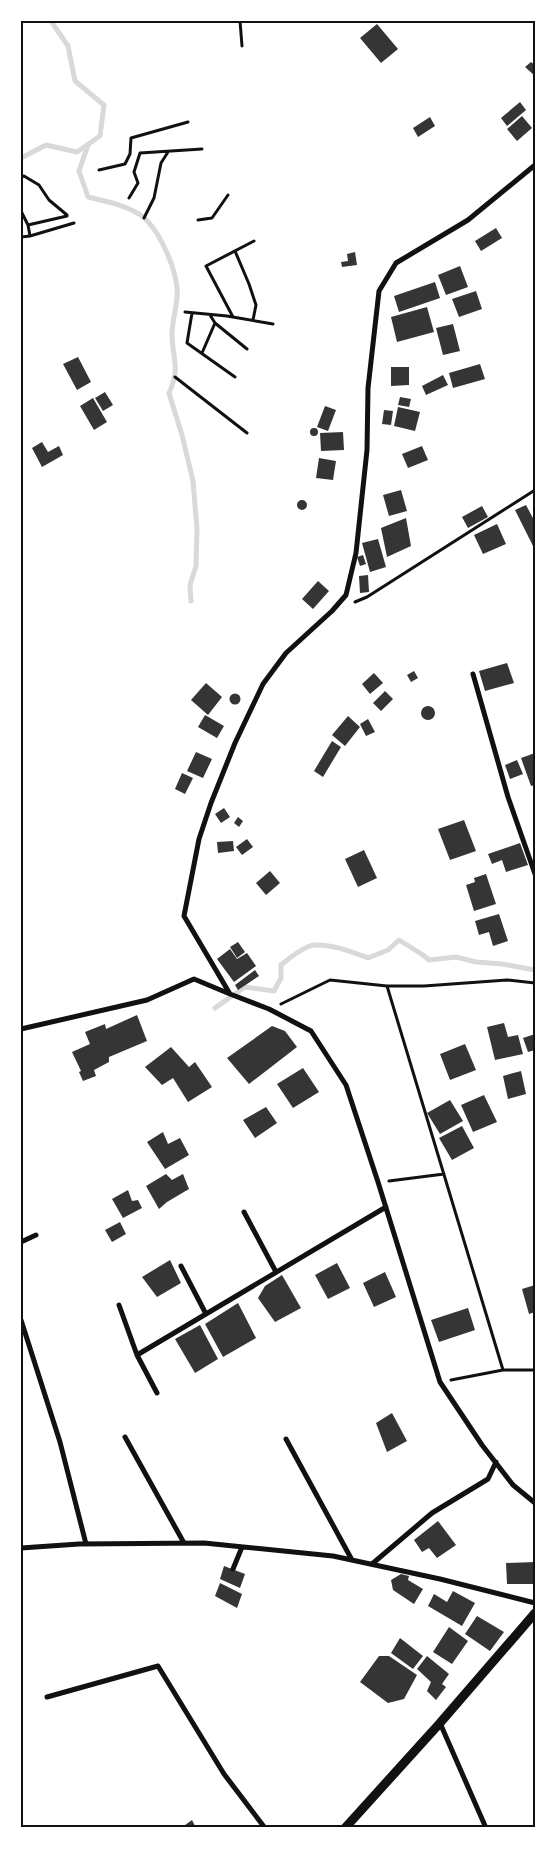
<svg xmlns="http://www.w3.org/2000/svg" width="556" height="1849" font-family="'Noto Sans',sans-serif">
  <rect width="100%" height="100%" fill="#fff"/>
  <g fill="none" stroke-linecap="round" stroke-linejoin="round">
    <path stroke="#d9d9d9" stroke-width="5" d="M88 145 79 171 88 197C106 201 124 205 139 214 158 226 175 266 177 288 179 300 172 320 172 333 172 358 181 368 169 393L182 435 193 481 197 529 196 566 190 585 191 601
      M21 158 46 145 77 152 100 136 104 105 75 81 68 46 51 21
      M215 1008 245 987 274 991 281 978V965C288 959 306 945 315 945 332 944 352 952 368 958L388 950 399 940 423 955 429 960 456 957 476 962 502 964 535 970"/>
  </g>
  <path fill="#353535" d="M377 24 398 49 381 63 360 38Z
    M531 62 535 65V76L525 67Z
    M520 102 526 110 507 126 501 118Z
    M522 116 532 128 517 141 507 129Z
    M430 117 435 126 418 137 413 128Z
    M496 228 502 238 481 251 475 241Z
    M355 252 357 265 342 267 341 262 348 261 347 254Z
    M460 266 468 287 446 295 438 275Z
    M435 282 440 298 399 312 394 296Z
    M476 291 482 309 459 317 452 299Z
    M427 307 434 332 397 342 391 317Z
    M453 324 460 351 443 355 436 328Z
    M78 357 91 382 77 390 63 364Z
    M480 364 485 379 453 388 449 373Z
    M391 367H409V385L391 386Z
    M443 375 448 385 426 395 422 386Z
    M105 392 113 405 103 411 95 398Z
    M400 397 411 399 409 407 398 405Z
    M93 398 107 422 94 430 80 406Z
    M325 406 336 410 328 431 317 427Z
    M398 407 420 412 415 431 394 426Z
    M384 410 393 411 391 425 382 424Z
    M310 432a4 4 0 1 1 8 0a4 4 0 1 1-8 0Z
    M343 432 344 450 321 451 320 433Z
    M42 442 48 452 59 446 63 455 42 467 32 448Z
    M422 446 428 460 408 468 402 454Z
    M319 458 336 461 333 480 316 478Z
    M401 490 407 511 389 516 383 495Z
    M297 505a5 5 0 1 1 10 0a5 5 0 1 1-10 0Z
    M526 505 535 522V550L515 510Z
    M482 506 488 517 468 528 462 517Z
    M406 518 411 546 387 557 381 528Z
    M497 524 506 544 483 554 474 535Z
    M378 539 386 567 370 572 362 543Z
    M363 555 366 564 360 566 357 557Z
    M368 575 369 592 360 593 359 576Z
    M318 581 329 591 313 609 302 599Z
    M507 663 514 683 485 691 479 671Z
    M414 671 418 678 411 682 407 675Z
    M374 673 383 683 370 694 362 684Z
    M206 683 222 697 208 715 191 700Z
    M385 691 393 699 381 711 373 703Z
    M229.5 699a5.5 5.5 0 1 1 11 0a5.5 5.5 0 1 1-11 0Z
    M421 713a7 7 0 1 1 14 0a7 7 0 1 1-14 0Z
    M205 715 224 726 217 738 198 727Z
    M348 716 360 727 345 746 332 735Z
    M368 719 375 732 366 736 360 724Z
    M332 741 341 747 323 777 314 771Z
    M196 752 212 759 203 778 187 771Z
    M535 753V785L531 786 521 758Z
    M517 760 523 774 510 779 505 765Z
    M182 773 193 778 185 794 175 789Z
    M224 808 230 817 221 823 215 814Z
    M238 817 243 821 239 827 234 823Z
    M464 820 476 851 450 860 438 829Z
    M247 839 253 847 242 855 236 847Z
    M233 841 234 851 218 853 217 842Z
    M520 843 528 865 506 872 502 860 492 864 488 854Z
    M364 850 377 878 358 887 345 859Z
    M270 871 280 883 266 895 256 883Z
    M486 874 496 904 474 911 466 885 475 882 474 878Z
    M499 914 508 941 493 946 489 932 479 935 475 921Z
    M238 942 245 952 237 958 230 947Z
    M230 949 237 959 247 953 256 966 234 982 217 959Z
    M255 970 259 976 238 990 235 985Z
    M137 1015 147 1041 109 1057V1062L94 1070 96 1076 83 1081 79 1072 81 1071 72 1052 90 1044 85 1032 105 1024 106 1029Z
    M504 1023 508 1037 518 1035 523 1054 495 1060 487 1027Z
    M272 1026 285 1031 297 1047 249 1084 227 1058Z
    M535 1034V1050L528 1052 523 1038Z
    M465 1044 476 1070 450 1080 440 1054Z
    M171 1047 189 1067 195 1062 212 1087 188 1102 173 1078 162 1085 145 1067Z
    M303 1068 319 1092 293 1108 277 1084Z
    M521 1071 526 1094 508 1099 503 1076Z
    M484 1095 497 1122 473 1132 461 1105Z
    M450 1100 463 1121 440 1134 427 1113Z
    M266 1107 277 1123 255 1138 243 1120Z
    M462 1126 474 1148 452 1160 439 1138Z
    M163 1132 168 1144 180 1138 189 1155 165 1169 147 1142Z
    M166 1174 172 1180 183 1174 189 1189 167 1202 159 1209 146 1186Z
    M128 1190 132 1201 138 1200 142 1208 123 1218 112 1199Z
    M120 1222 126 1234 112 1242 105 1230Z
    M170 1260 181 1283 157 1297 142 1277Z
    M337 1263 350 1288 328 1299 315 1275Z
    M385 1272 396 1297 374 1307 363 1283Z
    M282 1275 301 1308 275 1322 258 1298 265 1286Z
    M535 1285V1312L529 1314 522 1289Z
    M238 1303 256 1338 223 1357 205 1324Z
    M468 1308 475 1330 439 1342 431 1320Z
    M200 1325 218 1359 195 1373 175 1339Z
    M392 1413 407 1441 387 1452 376 1423Z
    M438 1521 456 1545 437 1558 429 1548 422 1552 414 1540Z
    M535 1562V1584H507L506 1563Z
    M224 1566 245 1574 240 1588 220 1579Z
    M401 1574 409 1576 408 1580 423 1589 414 1604 393 1590 391 1580Z
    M220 1583 242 1594 237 1608 215 1596Z
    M453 1591 475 1603 462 1626 428 1606 434 1594 447 1602Z
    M477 1616 504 1632 490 1651 465 1634Z
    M449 1627 468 1641 452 1664 433 1652Z
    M400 1638 423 1656 413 1669 391 1653Z
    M379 1656H389L417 1675 404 1699 388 1703 360 1682Z
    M427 1656 449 1674 442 1684 446 1687 436 1700 427 1691 431 1682 417 1669Z
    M192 1820 196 1828H181Z"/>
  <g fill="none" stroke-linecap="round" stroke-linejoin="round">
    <path stroke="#111" stroke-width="3" d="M240 21 242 46
      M99 170 125 164 130 154 131 138 188 122
      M21 177 24 176 39 185 49 200 67 215
      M129 198 138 183 134 172 140 153 202 149
      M21 211 28 225 67 216
      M144 218 154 198 161 163 168 152
      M198 220 212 218 228 195
      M28 225 30 236
      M21 237 30 236 74 223
      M235 251 249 284 256 305 253 320
      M185 312 227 316 273 324
      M192 313 187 343 235 377
      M233 317 206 266 254 241
      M215 323 247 349
      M202 353 215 323 210 315
      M175 377 247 433
      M355 602 367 597 535 490
      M387 986H424L507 980 535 983
      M281 1004 330 980 387 986 503 1370H535
      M389 1181 444 1174
      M451 1380 503 1370"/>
    <path stroke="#111" stroke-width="5" d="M535 165 468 220 396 263 379 291 368 388 367 450 356 553 346 595 332 611 286 653 263 684 235 743 211 803 199 839 184 916 230 994 269 1009 311 1031 346 1085 378 1182 440 1382 482 1445 513 1485 535 1503
      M473 674 508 797 535 874
      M21 1029 147 1000 194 979 230 994
      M244 1212 276 1272
      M21 1242 36 1235
      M181 1266 206 1314
      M119 1305 137 1355
      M21 1320 60 1442 86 1544
      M157 1393 137 1355 386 1207
      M125 1437 184 1543
      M286 1439 352 1560
      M21 1548 79 1544 204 1543 333 1556 440 1579 535 1603
      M372 1564 432 1513 488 1479 496 1462
      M233 1569 242 1547
      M47 1697 158 1666 224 1774 265 1828
      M440 1723 486 1828"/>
    <path stroke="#111" stroke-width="9" d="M345 1828 440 1723 535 1613"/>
  </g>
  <rect width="556" height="1849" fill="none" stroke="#ffffff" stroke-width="45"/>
  <rect x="22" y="22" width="512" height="1804" fill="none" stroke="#111" stroke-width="2"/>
</svg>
